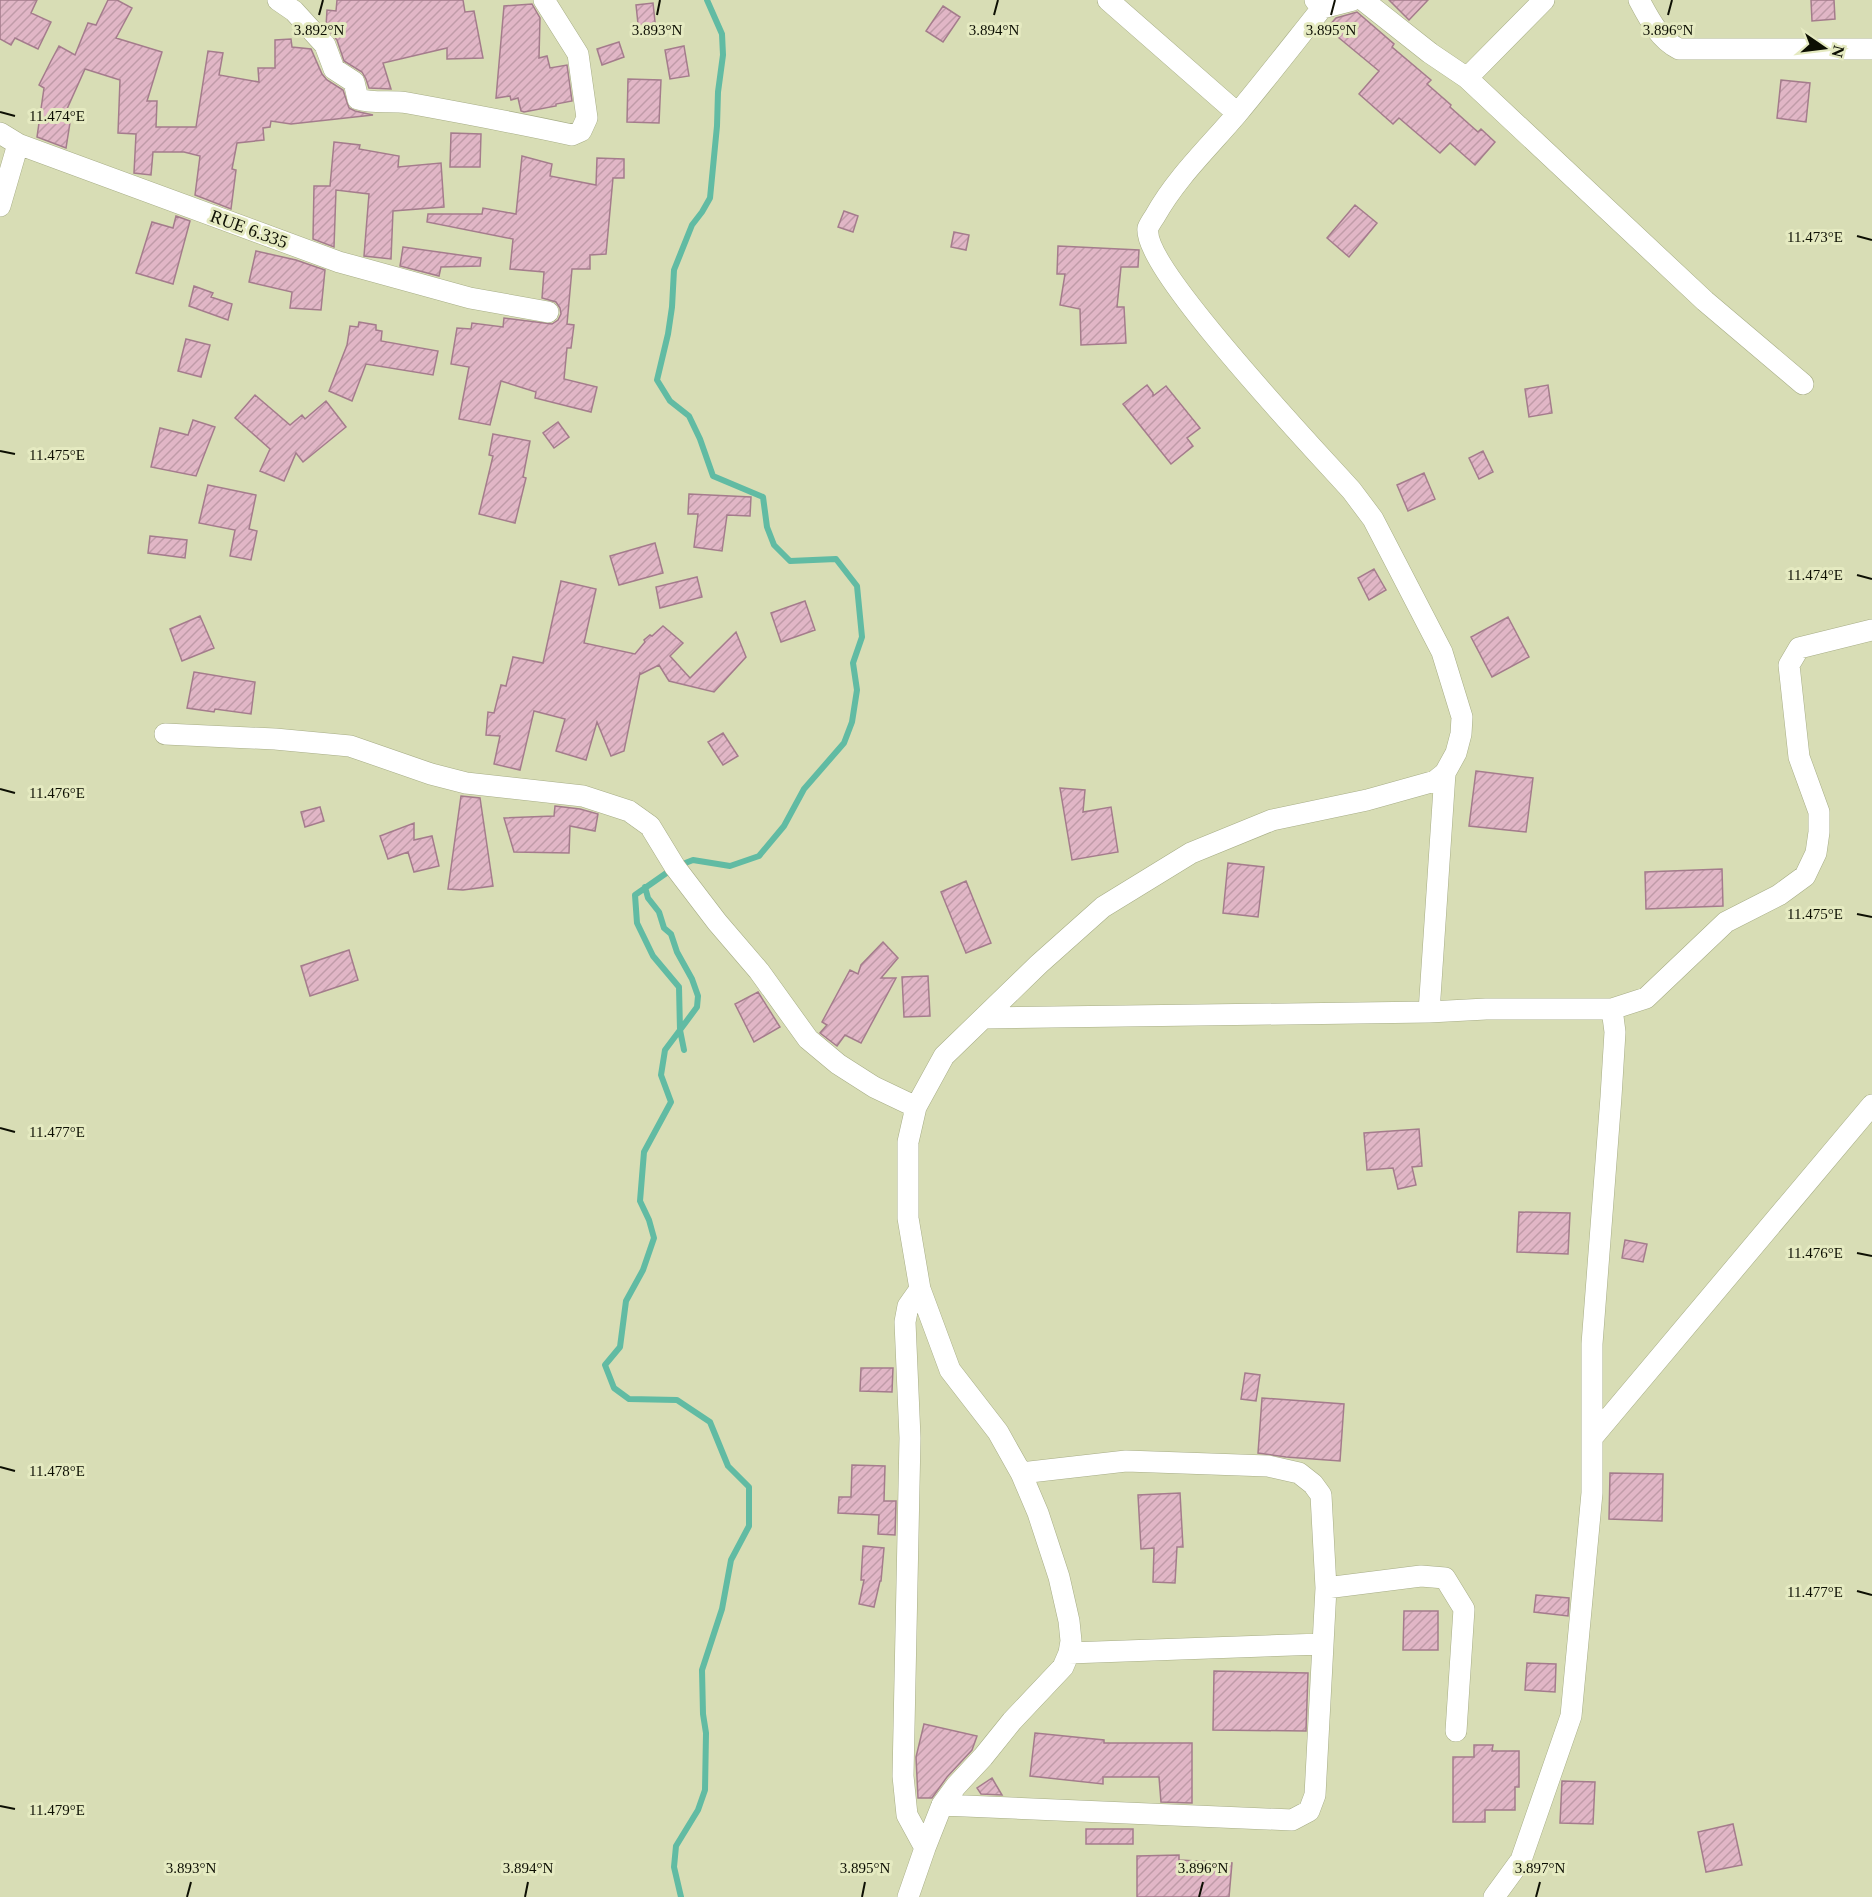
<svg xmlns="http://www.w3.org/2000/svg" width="1872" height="1897" font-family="Georgia,serif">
  <defs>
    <pattern id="building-hatch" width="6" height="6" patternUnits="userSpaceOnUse" patternTransform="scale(1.5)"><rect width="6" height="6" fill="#e1b6c6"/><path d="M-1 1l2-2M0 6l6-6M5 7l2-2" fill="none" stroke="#c09ba8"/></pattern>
  </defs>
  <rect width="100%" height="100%" fill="#d8ddb5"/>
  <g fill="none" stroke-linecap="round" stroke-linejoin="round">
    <path stroke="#61bba3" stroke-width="6" d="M645 887 648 898 659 912 664 928 671 934 677 952 692 979 698 996 697 1007 680 1030 684 1050
      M681 1897 674 1867 676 1846 698 1810 705 1790 706 1733 703 1714 702 1670 722 1609 731 1560 749 1526V1487L728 1466 710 1422 677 1400 629 1399 614 1388 605 1365 620 1347 626 1301 643 1270 654 1238 649 1220 640 1201 644 1152 671 1102 661 1075 665 1050 680 1030 679 987 653 956 637 923 635 895 675 867 693 860 730 866 759 856 784 826 804 789 844 743 852 722 857 690 853 663 862 637 857 586 836 559 790 561 774 545 767 527 763 497 713 476 700 439 689 416 670 401 657 380 668 334 672 307 674 270 692 225 702 212 710 198 717 126 718 92 723 55 722 34 707 0"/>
  </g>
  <path fill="url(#building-hatch)" stroke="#a47c8c" stroke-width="1.5" d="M0 0H37L31 13 51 22 38 49 15 38 11 45 0 39Z
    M108 0H117L132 8 116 38 162 52 147 101H157L156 127H196L208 51 223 53 219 75 259 82 258 68H275V40L291 39 292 47 311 49 322 74 327 80 343 90 349 108 355 111 373 115 291 124 271 121 270 127 263 128 264 140 237 143 232 169 236 170 231 209 195 195 200 156 184 152H153L151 175 134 173 136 134 118 133 120 80 85 69 67 109 72 110 66 148 37 137 44 88 39 85 51 61 59 46 75 55 88 23 96 25Z
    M337 0H463L465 12 474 11 483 58 447 59V48L383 63 391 89 369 88 366 79 362 72 344 61 337 40 326 27 327 10 336 11Z
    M1389 0H1428L1409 20Z
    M1811 0H1834L1835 19 1812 21Z
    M653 3 656 31 639 33 636 5Z
    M532 4 540 18 539 58 547 56 550 68 567 65 572 101 556 104V106L524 112 521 111 518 98 511 100 510 96 496 98 504 6Z
    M943 6 960 17 943 42 926 31Z
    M1357 12 1394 44 1392 47 1431 80 1427 84 1451 105 1450 107 1478 132 1481 129 1495 142 1475 165 1450 143 1440 153 1399 118 1393 124 1359 94 1379 71 1327 28 1336 18Z
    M619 42 624 57 602 65 597 49Z
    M684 46 689 76 670 79 665 50Z
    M628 79 661 80 659 123 627 122Z
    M1781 80 1810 83 1806 122 1777 118Z
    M451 133 481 134 480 167H450Z
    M334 142 360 145 359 149 399 156 398 167 441 163 444 207 393 211 391 259 364 256 369 194 336 190 334 247 313 239 314 186H330Z
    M522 156 552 164 550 176 596 185 597 158 624 159V178H613L606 254 590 255V269H572L567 324 574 325 571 348H567L564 379 597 387 591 412 535 398 536 392 501 381 490 425 459 419 469 367 451 364 457 328 471 329 472 323 503 327 504 318 552 324 558 320 561 314 560 308 556 302 542 298 544 272 510 269 513 239 427 222 428 214H482L483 208 516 214Z
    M1355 205 1377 223 1349 257 1327 238Z
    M844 211 858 216 853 232 838 227Z
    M176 216 190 221 173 284 136 273 152 222 173 228Z
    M954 232 969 235 966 250 951 247Z
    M1058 246 1139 250 1138 267H1121L1117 307H1124L1126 343 1081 345 1080 309 1060 305 1065 274H1057Z
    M403 247 481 258 480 266 441 267 439 276 400 266Z
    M256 251 296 260 325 270 321 310 290 308 292 292 249 282Z
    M194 286 213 293 211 297 232 304 228 320 189 306Z
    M359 322 376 325V330L382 331 381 341 438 351 433 375 366 364 352 401 329 391 347 345 350 326 358 327Z
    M186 339 210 345 201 377 178 371Z
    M1147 385 1153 393V396L1166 386 1200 428 1187 438 1193 446 1171 464 1123 404Z
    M1548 385 1552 413 1529 417 1525 389Z
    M255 395 290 425 302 415 305 419 326 401 346 427 303 462 296 453 284 481 260 471 270 449 235 418Z
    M193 420 215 427 196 476 151 467 160 428 188 435Z
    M558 422 569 437 554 448 543 433Z
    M493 434 530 441 523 477 526 478 515 523 479 514 493 456 489 455Z
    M1483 451 1493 472 1479 479 1469 458Z
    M1424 473 1435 499 1408 511 1397 485Z
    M208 485 256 495 249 529 257 531 251 560 230 556 235 530 199 523Z
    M689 494 751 497 750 516 727 515 722 551 694 547 698 514H688Z
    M150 536 187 540 185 558 148 553Z
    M655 543 663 573 619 585 610 556Z
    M1374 569 1386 590 1369 600 1358 578Z
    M697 577 702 597 660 608 656 587Z
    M561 581 596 589 584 643 635 654 645 642 644 640 650 635 652 636 663 626 683 643 670 656 690 678 736 632 746 657 714 692 669 681 659 665 641 674 640 673 624 751 611 756 597 722 586 760 556 751 565 719 534 711 520 770 494 764 500 736 486 735 488 712 494 713 501 685 506 686 513 657 543 663Z
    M805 601 815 630 781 642 771 613Z
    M200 616 214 648 182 661 170 629Z
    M1508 617 1529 657 1492 677 1471 637Z
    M194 672 255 682 251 714 215 709 214 712 187 708Z
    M723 733 738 756 723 765 708 742Z
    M1476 771 1533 778 1526 832 1469 826Z
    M1060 788 1085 790 1083 812 1111 807 1118 852 1072 860Z
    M461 796 480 798 493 886 463 890 448 889Z
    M555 806 580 809 598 814 595 831 570 826 569 853 514 852 504 818 554 816Z
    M320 807 324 821 305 827 301 812Z
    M414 823V840L432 836 439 866 414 872 408 852 388 859 380 836Z
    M1228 863 1264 867 1258 917 1223 913Z
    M1722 869 1723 906 1646 909 1645 872Z
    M966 881 991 943 966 953 941 892Z
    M883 942 898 958 881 978H896L861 1043 845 1035 837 1046 820 1033 827 1025 822 1022 850 970 858 974 861 965Z
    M349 950 358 980 310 996 301 966Z
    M928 976 930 1016 904 1017 902 977Z
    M758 992 780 1027 754 1042 735 1004Z
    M1419 1129 1422 1166 1412 1167 1416 1185 1398 1189 1393 1168 1367 1170 1364 1133Z
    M1519 1212 1570 1213 1568 1254 1517 1252Z
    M1625 1240 1647 1244 1643 1262 1622 1258Z
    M861 1368H893L892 1392 860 1391Z
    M1245 1373 1260 1375 1256 1401 1241 1399Z
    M1262 1398 1344 1404 1340 1461 1286 1457 1258 1453Z
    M852 1465 885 1466 884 1501H896L895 1535 878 1534 879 1515 838 1513 839 1497H851Z
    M1610 1473 1663 1474 1662 1521 1609 1519Z
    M1180 1493 1183 1547H1177L1175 1583 1153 1582 1154 1548 1141 1549 1138 1495Z
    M863 1546 884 1548 881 1581H880L874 1607 859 1604 864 1580H861Z
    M1536 1595 1569 1598 1568 1616 1534 1612Z
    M1404 1611H1438V1650H1403Z
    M1527 1663 1556 1664 1555 1692 1525 1690Z
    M1214 1671 1308 1673 1306 1731 1213 1730Z
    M924 1724 977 1736 972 1750 947 1777 932 1798H918L916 1757Z
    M1035 1733 1104 1740V1743H1192V1803L1161 1802 1159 1777H1103V1784L1030 1776Z
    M1474 1745H1493L1492 1751H1519V1787H1515V1810H1485V1822H1453V1757H1474Z
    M992 1778 1002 1795 981 1794 977 1788Z
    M1562 1781 1595 1782 1593 1824 1560 1823Z
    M1733 1824 1742 1865 1706 1872 1698 1832Z
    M1086 1829H1133V1844H1086Z
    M1179 1855V1860L1232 1863 1229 1897H1137V1856Z"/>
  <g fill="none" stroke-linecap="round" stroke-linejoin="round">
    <g stroke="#a7ad86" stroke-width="22">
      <path id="minor" d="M278 0 294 11 325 45 334 69 354 82 358 99C375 104 391 100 408 103 463 113 517 123 572 135L581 131 587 118 578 54 544 0
        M1108 0 1237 113
        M1363 0 1430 53 1467 78 1544 0
        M1639 0C1649 19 1660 40 1679 49H1872
        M1322 8 1353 0
        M1467 78 1705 301 1803 384
        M0 133 18 144
        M0 206 18 144 339 262 470 298 548 312
        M165 734 275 739 350 746 431 774 466 783 583 796 629 811 650 826 675 867 717 922 759 971 808 1039 838 1064 874 1087 916 1107
        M1445 773 1429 1012 1486 1009H1612
        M985 1018 1429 1012
        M920 1289 908 1306 905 1322 910 1438 903 1776 907 1815 925 1848
        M1592 1438 1872 1105
        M1326 1588 1421 1576 1445 1578 1464 1609 1456 1731
        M1069 1653 1322 1644
        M942 1805 1292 1820 1309 1811 1315 1795 1326 1588 1321 1495 1313 1484 1299 1473 1268 1466 1126 1461 1021 1473
        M908 1897 925 1848 942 1805 956 1786 983 1757 1012 1721 1063 1667 1069 1653 1071 1641 1069 1621 1059 1577 1038 1513 1021 1473 998 1432 950 1370 920 1289 908 1218V1142L916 1107 944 1056 1039 964 1103 907 1191 853 1272 820 1367 800 1435 781 1445 773 1456 753 1461 734 1462 717 1442 652 1373 519 1352 491C1320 455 1141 267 1148 228 1149 225 1153 219 1155 216 1176 178 1209 147 1237 114 1266 79 1294 43 1322 8L1315 0
        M1494 1897 1521 1860 1571 1716 1592 1493V1344L1611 1097 1615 1032 1612 1009 1646 998 1726 922 1779 895 1805 876 1816 853 1819 832V812L1799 757 1789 665 1799 648 1872 630"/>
    </g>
    <use href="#minor" stroke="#fff" stroke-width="21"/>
  </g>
  <path fill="none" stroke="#0d0f03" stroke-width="2" d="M319 15 323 0M657 15 660 0M994 15 998 0M1331 15 1335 0M1668 15 1672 0M0 112 15 116M1857 236 1872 240M0 451 15 454M1857 575 1872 579M0 789 15 793M1857 914 1872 917M0 1128 15 1132M1857 1253 1872 1256M0 1467 15 1471M1857 1591 1872 1595M0 1806 15 1809M187 1897 191 1882M525 1897 528 1882M862 1897 865 1882M1199 1897 1203 1882M1536 1897 1540 1882"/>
  <g text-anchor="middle" stroke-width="6" stroke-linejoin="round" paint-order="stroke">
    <g font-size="18" fill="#0d0f03" stroke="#e5eac1">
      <text transform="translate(249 229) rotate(20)" y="6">RUE 6.335</text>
    </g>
  </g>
  <g font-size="15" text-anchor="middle" fill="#0d0f03" stroke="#e5eac1" stroke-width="6" stroke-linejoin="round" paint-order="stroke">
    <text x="319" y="35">3.892°N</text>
    <text x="657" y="35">3.893°N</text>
    <text x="994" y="35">3.894°N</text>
    <text x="1331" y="35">3.895°N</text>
    <text x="1668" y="35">3.896°N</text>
    <text x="57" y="121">11.474°E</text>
    <text x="1815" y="242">11.473°E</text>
    <text x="57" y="460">11.475°E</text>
    <text x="1815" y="580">11.474°E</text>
    <text x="57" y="798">11.476°E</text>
    <text x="1815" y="919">11.475°E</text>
    <text x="57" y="1137">11.477°E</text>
    <text x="1815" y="1258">11.476°E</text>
    <text x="57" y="1476">11.478°E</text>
    <text x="1815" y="1597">11.477°E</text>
    <text x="57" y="1815">11.479°E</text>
    <text x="191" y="1873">3.893°N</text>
    <text x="528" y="1873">3.894°N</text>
    <text x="865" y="1873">3.895°N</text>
    <text x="1203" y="1873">3.896°N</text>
    <text x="1540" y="1873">3.897°N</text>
  </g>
  <g transform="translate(1824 48) rotate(104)" stroke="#e5eac1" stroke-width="4.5" paint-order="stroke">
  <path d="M0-4.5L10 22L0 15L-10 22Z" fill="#0d0f03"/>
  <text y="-9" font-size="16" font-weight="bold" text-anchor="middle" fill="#0d0f03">N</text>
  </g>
</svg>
